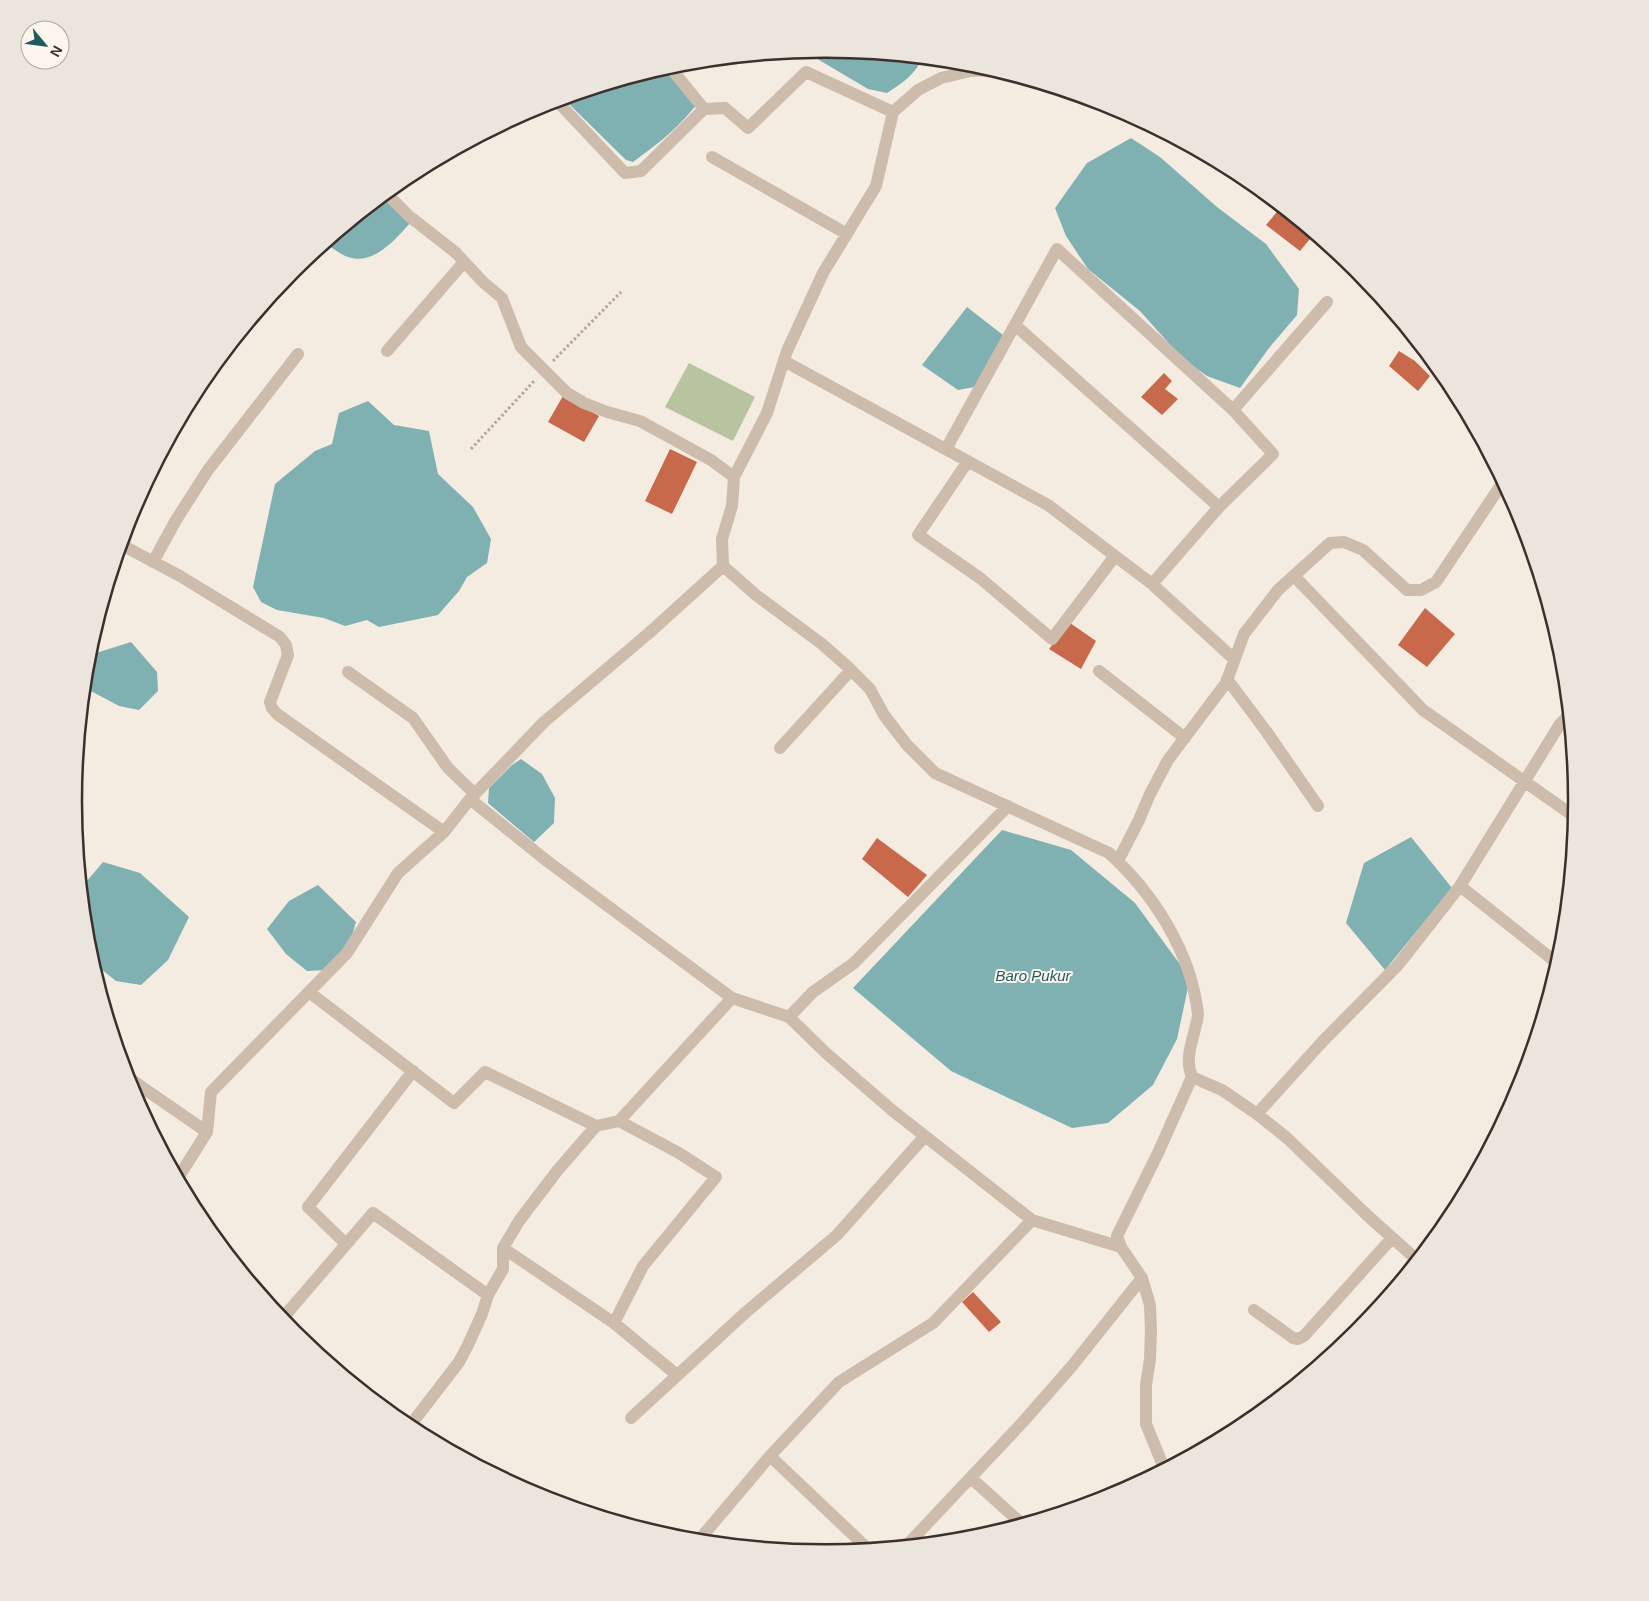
<svg xmlns="http://www.w3.org/2000/svg" width="1649" height="1601" font-family="Arial,sans-serif">
  <rect width="100%" height="100%" fill="#f4ebe1"/>
  <path fill="#b8c4a0" d="M689 363 755 397 733 441 665 407Z"/>
  <path fill="#7fb0b2" d="M825 49 922 58C916 74 901 84 887 93L868 89 804 51Z
    M664 67 697 104C676 130 659 143 633 162L626 160 563 98Z
    M1131 138 1160 157 1217 207 1266 244 1299 289 1297 315 1269 348 1240 388 1207 376 1182 358 1140 311 1088 269 1066 236 1055 208 1087 163Z
    M381 196 410 223C396 239 373 266 348 257 340 254 332 248 325 243Z
    M967 307 1008 339 980 386 958 390 922 365Z
    M368 401 394 425 429 431 438 474 473 507 491 539 487 563 467 577 459 591 438 615 379 627 367 620 345 626 324 618 277 610 261 602 253 587 275 484 315 451 332 444 339 413Z
    M131 642 157 672 158 691 139 710 119 706 87 689 93 654Z
    M521 759 542 774 555 798 554 823 534 842 488 803 489 788 512 765Z
    M1002 830 1071 850 1135 903 1190 978 1177 1039 1153 1085 1108 1123 1072 1128 951 1071 853 988Z
    M1411 837 1452 888 1385 970 1346 923 1364 863Z
    M103 862 140 873 189 917 168 960 141 985 116 981 91 961 87 947 81 888Z
    M318 885 356 922 347 953 326 970 307 971 286 954 267 929 289 901Z"/>
  <path fill="#c8694b" d="M1281 207 1314 234 1300 251 1266 225Z
    M1399 351 1415 361 1430 376 1418 391 1389 366Z
    M1164 373 1172 381 1165 389 1178 399 1162 415 1141 397Z
    M563 396 599 416 584 442 548 422Z
    M670 449 697 462 672 514 645 501Z
    M1425 608 1455 634 1427 667 1398 645Z
    M1070 623 1096 641 1081 669 1049 649Z
    M877 838 927 875 908 897 862 859Z
    M973 1292 1001 1322 989 1332 962 1302Z"/>
  <g fill="none" stroke-linecap="round" stroke-linejoin="round">
    <path stroke="#b9a596" stroke-width="3" stroke-dasharray="2.5 2.5" stroke-linecap="butt" d="M553 361 621 292
      M471 449 535 380"/>
    <path stroke="#cdbbac" stroke-width="12" d="M556 100 625 173 641 171 704 109 669 66
      M704 109 725 108 748 128 806 72 893 112
      M712 157 847 234
      M386 193 409 216 455 252 483 282 502 298 521 347 567 393 584 403 607 412 640 421 711 460 734 477 732 506 722 539 723 566 756 595 822 644 848 667 870 689 884 715 907 745 935 773 1109 853C1154 894 1191 952 1198 1014 1198 1018 1196 1024 1195 1029 1191 1046 1185 1059 1192 1077L1222 1090 1257 1114 1287 1138 1368 1216 1416 1259
      M1015 325 1219 507
      M387 351 464 262
      M784 361 1048 505 1152 584 1234 659
      M1233 410 1327 302
      M946 449 1057 249 1233 410 1273 454 1219 507 1152 584
      M968 461 918 535 980 578 1052 639 1115 556
      M734 477 767 413 787 351 823 273 876 186 893 112 918 90 941 78 970 71 994 70
      M120 544 180 576 280 637 286 645 288 655 270 702 272 708 277 714 444 832
      M153 562 176 520 208 470 298 354
      M723 566 649 633 544 722 470 799 547 861 732 998 789 1017 826 1053 893 1111 1032 1220
      M1294 576 1423 710 1575 817
      M1099 671 1185 738
      M348 672 413 718 448 768 475 794
      M1227 679 1266 731 1318 806
      M780 748 851 670
      M1118 861 1139 820 1150 794 1168 760 1226 683 1244 634 1278 590 1330 543 1344 542 1363 550 1407 590H1421L1436 582 1503 482
      M1460 886 1557 963
      M309 992 454 1103 485 1072 596 1126
      M789 1017 813 992 854 963 1008 806
      M126 1076 207 1132
      M1257 1114 1323 1041 1398 965 1460 886 1560 724 1568 716
      M178 1178 207 1132 211 1092 347 953 398 873 444 832 470 799
      M346 1244 308 1207 413 1071
      M503 1248 614 1323 643 1266 716 1177 679 1153 619 1121
      M1254 1310 1293 1338 1298 1339 1304 1336 1392 1238
      M282 1319 373 1213 488 1295
      M614 1323 677 1375
      M631 1418 745 1313 837 1235 925 1136
      M409 1427 459 1362 468 1345 482 1314 488 1295 503 1269V1248L519 1221 557 1171 596 1126 619 1121 732 998
      M770 1456 867 1548
      M1164 1468 1146 1424V1385L1150 1359 1151 1330 1150 1305 1142 1278 1121 1247 1117 1236 1158 1153 1192 1077
      M971 1478 1021 1523
      M641 1527H643
      M699 1540 770 1456 839 1382 933 1323 1032 1220 1121 1247
      M908 1544 1022 1423 1072 1366 1142 1278"/>
  </g>
  <g text-anchor="middle" stroke-width="4" stroke-linejoin="round" paint-order="stroke">
    <g font-size="15" font-style="italic" fill="#1f5a5e" stroke="#fbf5ee">
      <text x="1033" y="981">Baro Pukur</text>
    </g>
  </g>
  <path d="M0 0H1649V1601H0ZM82 801a743 743 0 1 1 1486 0a743 743 0 1 1-1486 0Z" fill="#ece5de" fill-rule="evenodd"/>
  <path fill="none" stroke="#3b302b" stroke-width="2.5" d="M82 801a743 743 0 1 1 1486 0a743 743 0 1 1-1486 0Z"/>
  <g transform="translate(45 45) rotate(119)"><circle r="24" fill="#fbf5ee" stroke="#aea6a0"/>
  <path d="M0-4L9 19L0 12L-9 19Z" fill="#1f5a5e"/>
  <text y="-8" font-size="14" font-weight="bold" text-anchor="middle" fill="#3b302b">N</text>
  </g>
</svg>
